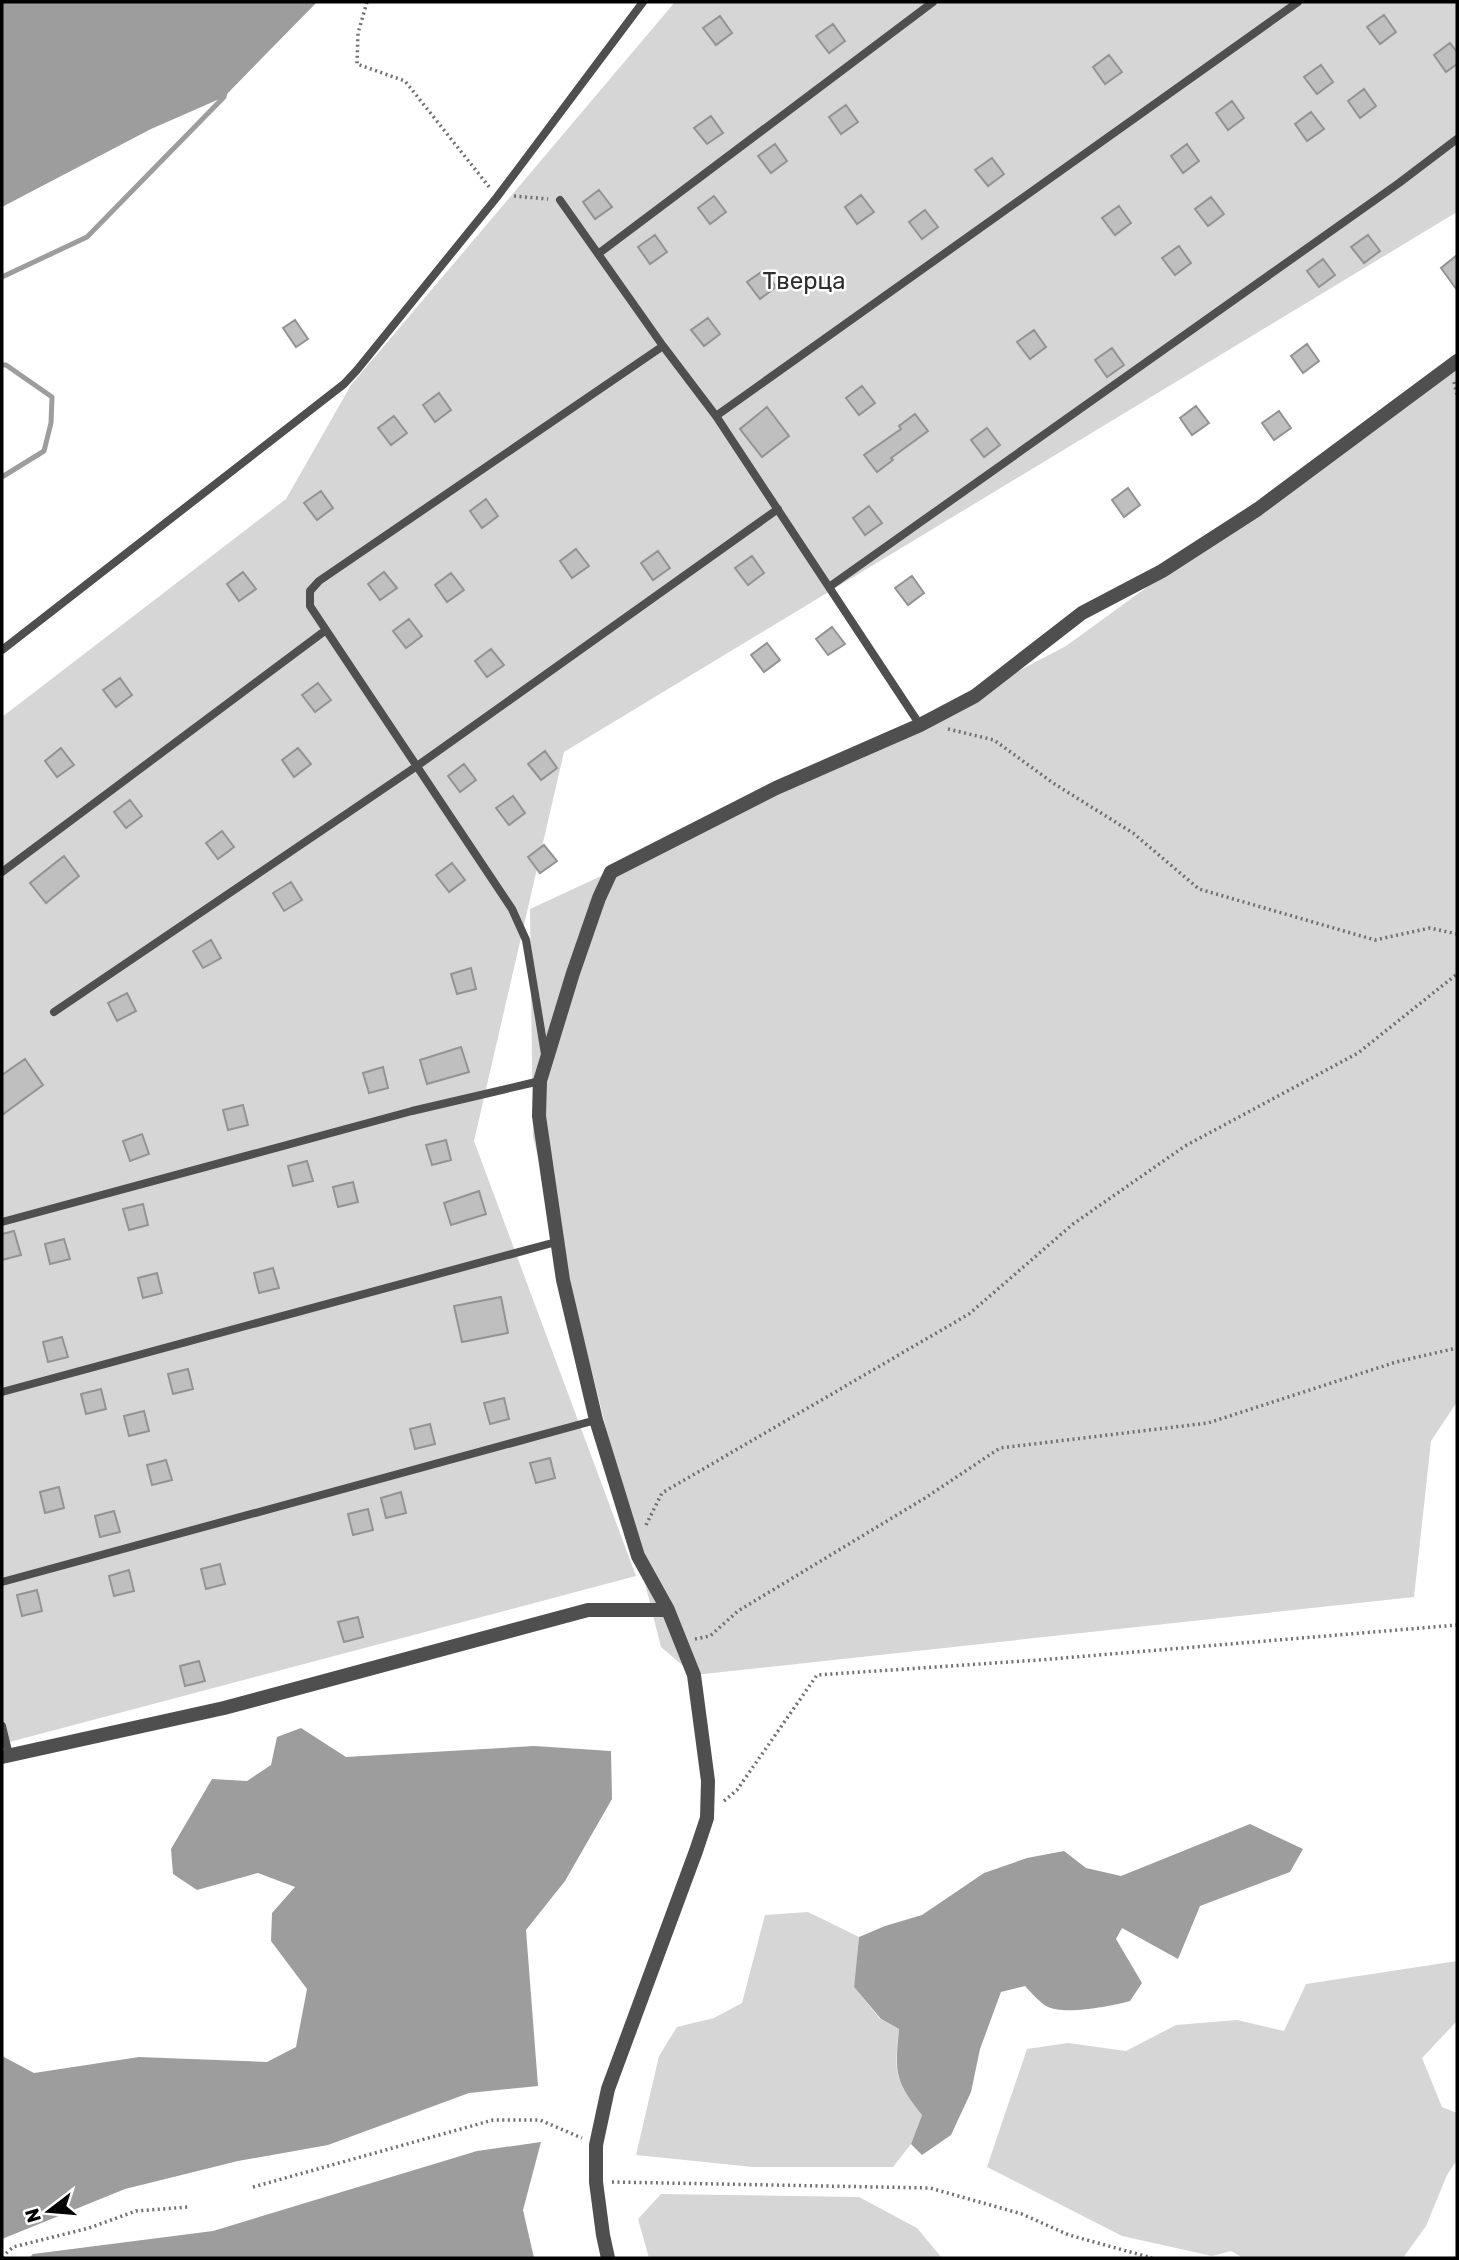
<svg xmlns="http://www.w3.org/2000/svg" width="1459" height="2260" font-family="Rubik,sans-serif">
  <rect width="100%" height="100%" fill="#fff"/>
  <path fill="#d6d6d6" d="M675 2H1457V212L564 752 474 1141 636 1576 2 1744V717L286 499 351 385Z
    M1457 362V1402L1431 1441 1414 1597 694 1675 661 1647 533 1137 530 909 823 773 1066 646Z
    M808 1912 859 1937 854 1987 880 2019 899 2029C894 2073 894 2080 922 2115L911 2144 893 2167H753L636 2155 659 2056 677 2027 714 2018 742 2003 765 1915Z
    M1457 1961V2021L1422 2058 1442 2107 1457 2113V2160L1447 2175 1426 2226 1403 2258H1243L1231 2251 1212 2256 1122 2236 987 2167 1027 2049 1068 2043 1126 2051 1176 2025 1237 2020 1284 2031 1306 1984Z
    M661 2194 859 2197 917 2228 942 2258H649L638 2219Z"/>
  <path fill="#9d9d9d" d="M2 2H317L224 97 151 129 2 207Z
    M301 1728 346 1757 534 1746 611 1751 612 1799 565 1881 526 1930 538 2086 469 2093 328 2145 238 2161 125 2189 2 2239V2056L34 2073 139 2057 267 2062 296 2047 307 1989 271 1941 272 1913 295 1887 258 1873 197 1890 173 1874 171 1849 212 1779 247 1781 271 1765 277 1737Z
    M1250 1824 1303 1849 1290 1872 1200 1906 1178 1959 1122 1928 1116 1939 1142 1983 1130 2001C1111 2006 1064 2016 1046 2006 1038 2001 1031 1992 1025 1986L1001 1992 980 2049 971 2092 951 2135 922 2155 911 2144 922 2115C894 2080 895 2073 899 2029L881 2019 854 1987 859 1937 885 1926 922 1915 984 1873 1027 1858 1064 1851 1086 1868 1121 1876Z
    M541 2142 523 2210 534 2258H29L33 2254 213 2231 477 2151Z"/>
  <g fill="none" stroke-linecap="round" stroke-linejoin="round">
    <path stroke="#9d9d9d" stroke-width="5" d="M2 277 87 237 224 97 225 93
      M2 365H6L52 397 51 423 44 451 2 477"/>
  </g>
  <path fill="#bfbfbf" stroke="#939393" stroke-width="2" d="M1384 15 1396 32 1380 44 1367 27Z
    M720 16 732 33 716 45 703 28Z
    M833 24 845 41 829 53 816 36Z
    M1450 43 1457 52V64L1446 72 1434 55Z
    M1109 55 1122 72 1105 84 1093 67Z
    M1321 65 1333 82 1317 94 1304 77Z
    M1364 89 1376 106 1360 118 1348 101Z
    M1232 101 1244 118 1228 130 1216 113Z
    M846 105 858 122 841 134 829 117Z
    M1311 112 1324 129 1307 141 1295 124Z
    M711 116 723 133 707 144 694 128Z
    M775 144 787 161 771 173 758 156Z
    M1187 144 1199 161 1183 173 1171 156Z
    M992 158 1004 174 988 186 975 170Z
    M599 190 612 207 595 219 583 202Z
    M861 195 874 212 857 224 845 207Z
    M714 196 726 212 710 224 698 208Z
    M1211 197 1224 214 1208 226 1195 209Z
    M1119 206 1131 223 1115 235 1102 218Z
    M925 210 938 227 922 239 909 222Z
    M655 235 667 252 650 264 638 247Z
    M1368 235 1380 251 1364 263 1351 247Z
    M1179 246 1191 263 1175 275 1162 258Z
    M1457 255V290L1441 268Z
    M1323 259 1335 275 1319 287 1307 271Z
    M764 270 776 287 760 299 747 282Z
    M708 318 720 334 704 346 691 330Z
    M295 320 308 339 296 347 283 328Z
    M1034 330 1046 347 1030 359 1017 342Z
    M1307 344 1319 361 1303 373 1291 356Z
    M1112 348 1124 365 1107 377 1095 360Z
    M862 386 875 403 859 415 846 398Z
    M439 393 451 410 435 422 423 405Z
    M1196 406 1209 423 1192 435 1180 418Z
    M767 407 789 436 762 457 740 429Z
    M1279 411 1291 428 1274 440 1262 423Z
    M915 414 928 431 891 458 893 460 877 472 864 455 901 429 899 426Z
    M394 416 407 433 391 445 378 428Z
    M987 428 1000 445 984 457 971 440Z
    M1128 488 1140 505 1124 517 1112 500Z
    M321 491 333 508 317 520 304 503Z
    M486 499 498 516 482 528 470 511Z
    M869 506 882 523 865 535 853 518Z
    M576 549 589 566 572 578 560 561Z
    M658 551 670 568 653 580 641 563Z
    M752 556 764 573 748 585 735 568Z
    M243 572 256 589 239 601 227 584Z
    M384 572 397 588 380 600 368 584Z
    M451 573 464 590 447 602 435 585Z
    M912 576 924 593 908 605 895 588Z
    M409 619 422 636 406 648 393 631Z
    M832 627 845 644 828 655 816 639Z
    M767 643 780 660 764 672 751 655Z
    M491 649 504 665 487 677 475 661Z
    M120 678 132 695 116 707 103 690Z
    M318 683 331 700 315 712 302 695Z
    M61 748 74 765 57 777 45 761Z
    M298 748 311 764 294 777 282 760Z
    M545 751 557 768 541 780 528 764Z
    M464 764 476 780 460 792 448 776Z
    M513 796 525 813 509 825 496 808Z
    M130 800 142 816 126 828 114 812Z
    M222 831 234 847 218 859 206 843Z
    M544 845 557 861 540 873 528 857Z
    M64 856 79 876 46 903 30 883Z
    M452 863 465 880 449 892 436 875Z
    M291 882 302 900 284 911 273 893Z
    M211 940 221 958 203 968 193 951Z
    M471 968 476 989 457 994 451 974Z
    M127 993 136 1011 117 1021 108 1003Z
    M461 1047 469 1072 427 1084 420 1060Z
    M25 1059 43 1085 2 1115V1075Z
    M383 1067 388 1088 369 1093 363 1073Z
    M243 1105 248 1125 228 1130 223 1110Z
    M142 1134 149 1154 130 1161 123 1141Z
    M446 1140 451 1160 432 1165 426 1145Z
    M307 1161 313 1181 293 1186 288 1166Z
    M353 1182 358 1202 338 1207 333 1187Z
    M479 1191 486 1214 451 1225 444 1203Z
    M143 1204 148 1225 129 1230 123 1209Z
    M14 1231 21 1255 2 1260V1234Z
    M64 1239 70 1259 50 1264 45 1244Z
    M273 1268 279 1288 259 1293 254 1273Z
    M157 1273 162 1293 143 1298 138 1278Z
    M501 1297 508 1333 462 1342 454 1306Z
    M62 1337 68 1357 48 1362 43 1342Z
    M188 1369 193 1389 173 1394 168 1374Z
    M101 1389 106 1409 86 1414 81 1394Z
    M504 1398 509 1419 490 1424 484 1403Z
    M144 1411 149 1431 129 1436 124 1416Z
    M430 1424 435 1444 415 1449 410 1429Z
    M550 1458 555 1478 536 1483 530 1463Z
    M166 1460 172 1480 152 1485 147 1465Z
    M59 1487 64 1508 45 1513 40 1492Z
    M401 1492 406 1513 386 1518 381 1498Z
    M368 1509 373 1530 353 1535 348 1514Z
    M114 1511 120 1532 100 1537 95 1516Z
    M220 1564 225 1584 206 1589 201 1569Z
    M129 1570 134 1591 114 1596 109 1576Z
    M37 1590 42 1611 22 1616 17 1595Z
    M358 1617 363 1637 344 1642 338 1622Z
    M199 1661 205 1681 185 1686 180 1666Z"/>
  <g fill="none" stroke-linecap="round" stroke-linejoin="round">
    <path stroke="#717171" stroke-width="3.5" stroke-dasharray="2 3.5" stroke-linecap="butt" d="M367 2 358 33 357 64 405 81 490 188
      M514 196 548 199
      M1454 382 1457 395
      M948 729 994 740 1053 783 1133 833 1199 889 1375 940 1430 928 1457 934
      M646 1525 662 1493 969 1314 1073 1224 1185 1146 1358 1053 1457 974
      M695 1639 710 1636 738 1611 925 1498 1000 1448 1208 1423 1396 1362 1457 1348
      M724 1801 737 1790 817 1675 1039 1660 1457 1625
      M612 2182 930 2188 1022 2214 1069 2235 1152 2258
      M253 2187 493 2120H540L582 2138
      M2 2257 13 2247 89 2228 136 2211 188 2207"/>
    <path stroke="#4f4f4f" stroke-width="8" d="M560 200 663 346 716 416 920 725
      M598 254 933 2
      M716 416 1298 2
      M829 587 1399 183 1457 139
      M2 650 344 384 357 370 497 197 643 2
      M2 872 326 630
      M54 1012 417 766 778 509
      M545 1054 526 940 512 909 310 606V591L319 581 663 346
      M2 1222 412 1111 540 1081
      M2 1392 556 1242
      M2 1582 596 1420
      M2 1726 9 1755"/>
    <path stroke="#4f4f4f" stroke-width="14" d="M2 1757 224 1708 588 1610H668
      M608 2258 603 2235 596 2182V2145L608 2089 696 1851 707 1818 708 1781 694 1675 668 1610 638 1556 596 1420 563 1280 539 1116 540 1081 573 973 599 898 611 872 776 788 920 725 975 696 1082 613 1162 571 1258 509 1457 361"/>
  </g>
  <g text-anchor="middle" stroke-width="5" stroke-linejoin="round" paint-order="stroke">
    <g font-size="24" fill="#2d2d2d" stroke="#fff">
      <text x="804" y="289">Тверца</text>
    </g>
  </g>
  <rect width="1459" height="2260" fill="none" stroke="#000000" stroke-width="7"/>
  <g transform="translate(49 2211) rotate(254)" stroke="#ffffff" stroke-width="5" paint-order="stroke">
  <path d="M0-5L12 26L0 18L-12 26Z" fill="#000000"/>
  <text y="-10" font-size="19" font-weight="bold" text-anchor="middle" fill="#000000">N</text>
  </g>
</svg>
